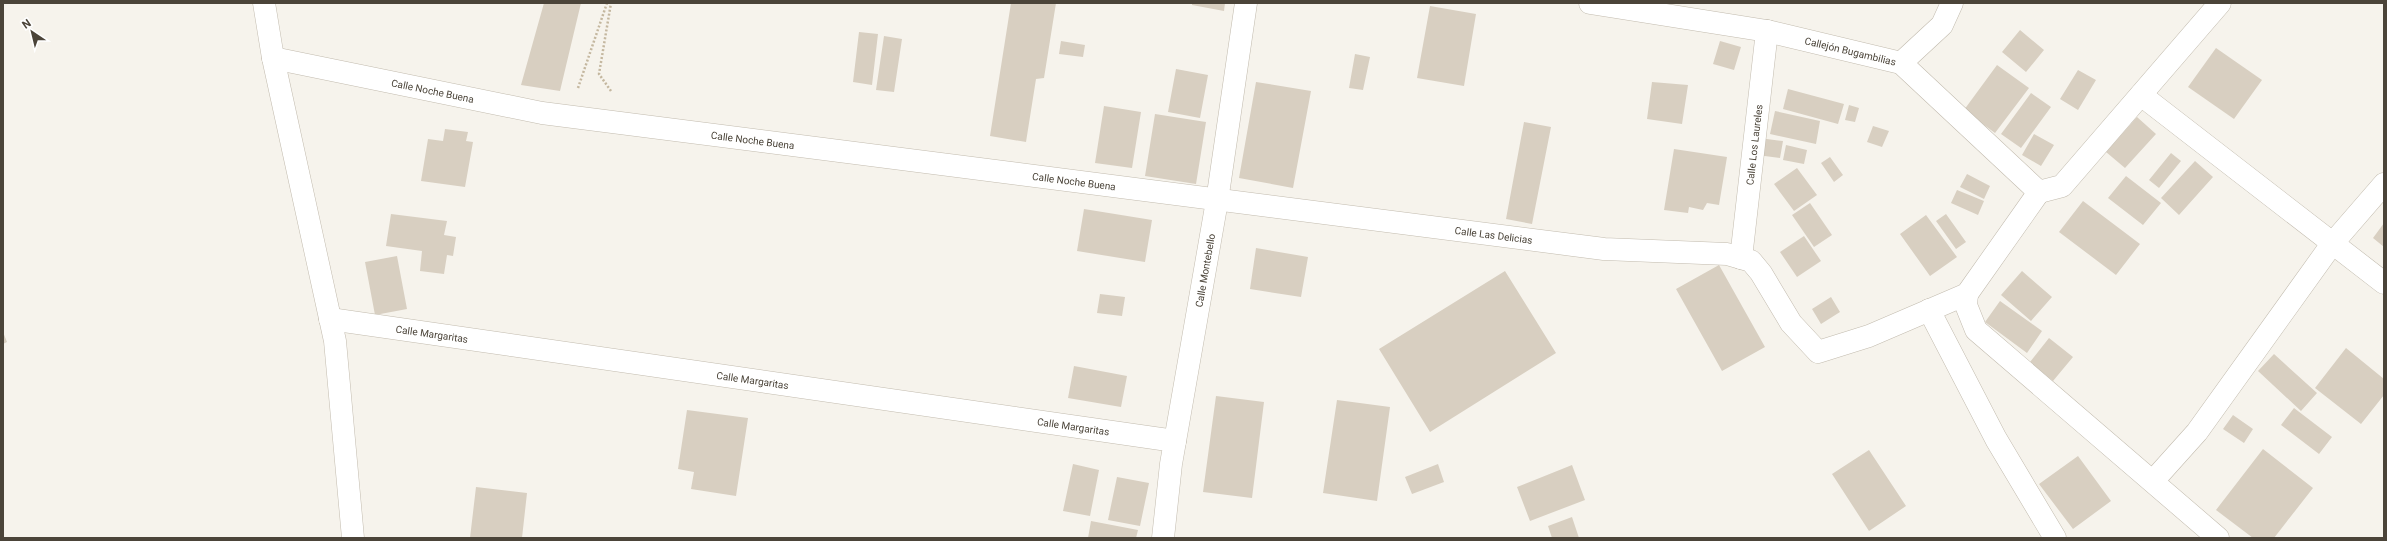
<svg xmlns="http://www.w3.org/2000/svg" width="2387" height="541" font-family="Roboto,sans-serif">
  <rect width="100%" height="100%" fill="#f6f3ec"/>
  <path fill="#d8cfc1" d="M544 3H581L560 91 521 85Z
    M1011 3H1056L1044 78 1036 79 1026 142 990 136Z
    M1192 3H1225L1224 11 1192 5Z
    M1430 6 1476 14 1464 86 1417 78Z
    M2020 30 2044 50 2026 72 2002 52Z
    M859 32 878 34 872 85 853 82Z
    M884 36 902 39 894 92 876 90Z
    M1061 41 1085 45 1083 57 1059 54Z
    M1720 41 1741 47 1734 70 1713 64Z
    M2216 48 2262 80 2234 119 2188 87Z
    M1355 54 1370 57 1363 90 1349 88Z
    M1997 65 2029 88 1995 133 1964 110Z
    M1176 69 1208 75 1200 118 1168 112Z
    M2078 70 2096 80 2078 110 2060 99Z
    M1256 82 1311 91 1293 188 1239 178Z
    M1652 82 1688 85 1682 124 1647 119Z
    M1788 89 1844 104 1838 124 1783 109Z
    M2031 93 2051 107 2021 148 2001 134Z
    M1849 105 1859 108 1855 122 1845 120Z
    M1104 106 1141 112 1132 168 1095 163Z
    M1775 111 1820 121 1816 144 1770 134Z
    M1155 114 1206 122 1196 184 1145 176Z
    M2137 117 2156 134 2125 168 2106 152Z
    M1524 122 1551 127 1532 224 1506 219Z
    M1873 126 1889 131 1882 147 1867 142Z
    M445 129 468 132 466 141 473 142 465 187 421 181 428 139 443 141Z
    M2034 134 2054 145 2041 166 2022 155Z
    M1759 138 1783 141 1780 158 1757 155Z
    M1786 145 1807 150 1804 164 1783 160Z
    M1674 149 1727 157 1719 205 1707 203 1703 210 1689 207 1688 213 1664 210Z
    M2171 153 2181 161 2159 188 2149 180Z
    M1830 157 1843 175 1834 182 1821 163Z
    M2195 161 2213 177 2179 215 2161 198Z
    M1797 168 1817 195 1794 211 1774 184Z
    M1967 174 1990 186 1984 199 1960 187Z
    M2126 176 2161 203 2143 225 2108 198Z
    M1957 190 1984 201 1978 215 1951 203Z
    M2083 201 2140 244 2116 275 2059 232Z
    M1810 203 1832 235 1814 247 1792 215Z
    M1084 209 1152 220 1145 262 1077 251Z
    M391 214 447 221 444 235 456 237 453 256 447 255 444 274 420 271 422 251 386 246Z
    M1946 214 1966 242 1956 249 1936 221Z
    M1926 215 1957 257 1930 276 1900 234Z
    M2384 223V247L2373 238Z
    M1804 236 1821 261 1797 277 1780 252Z
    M1256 248 1308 257 1301 297 1250 289Z
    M397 256 407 309 375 315 365 262Z
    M1719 265 1765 347 1722 371 1676 289Z
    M1505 271 1556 353 1430 432 1379 349Z
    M2022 271 2052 297 2031 321 2001 295Z
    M1100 294 1125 297 1122 316 1097 313Z
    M1831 297 1840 312 1821 324 1812 309Z
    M2000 301 2042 331 2027 353 1985 322Z
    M3 332 7 342 3 344Z
    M2049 338 2073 357 2053 381 2030 362Z
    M2346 348 2384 379V395L2361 424 2315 388Z
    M2274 354 2317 393 2301 411 2258 371Z
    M1074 366 1127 376 1121 407 1068 398Z
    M1216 396 1264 402 1252 498 1203 492Z
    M1337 400 1390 407 1377 501 1323 493Z
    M2294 408 2332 437 2319 454 2281 425Z
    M687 410 748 418 736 496 691 489 694 472 678 469Z
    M2233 415 2253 429 2244 443 2223 429Z
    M2263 449 2313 488 2274 538H2253L2216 510Z
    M1869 450 1906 506 1869 531 1832 474Z
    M2078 456 2111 501 2073 529 2039 484Z
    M1073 464 1099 470 1090 516 1063 511Z
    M1438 464 1444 482 1412 494 1405 477Z
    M1572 465 1585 500 1530 521 1517 487Z
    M1117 477 1149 483 1140 526 1108 520Z
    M476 487 527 493 522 538H470Z
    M1572 517 1579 538H1552L1548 526Z
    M1091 521 1138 530 1136 538H1088Z"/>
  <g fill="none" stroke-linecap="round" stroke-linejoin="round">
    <g stroke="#c2bbae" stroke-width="23">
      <g id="minor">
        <path d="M264 3 273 58 335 341 353 538"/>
        <path id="s1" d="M1590 3 1767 31 1901 63 2039 192 2062 186 2220 3"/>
        <path id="s2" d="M273 58 542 113 1604 249 1727 254 1751 261 1761 273 1791 323 1818 352 1869 336 1967 294 2039 192"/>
        <path d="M1901 63 1942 25 1952 3"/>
        <path d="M2141 95 2384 283"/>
        <path id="s3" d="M1741 258 1767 31"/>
        <path d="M1967 294 1966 305 1976 330 2218 538"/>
        <path d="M1929 310 1996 439 2055 538"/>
        <path id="s4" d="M330 319 1175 441"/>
        <path d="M2153 481 2197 432 2332 244 2384 184"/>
        <path id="s5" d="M1163 538 1171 464 1217 201 1246 3"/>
      </g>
    </g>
    <path stroke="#c4b79f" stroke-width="2.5" stroke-dasharray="2 2" stroke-linecap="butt" d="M578 88 607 3
      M611 91 599 74 611 3"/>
    <use href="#minor" stroke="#fff" stroke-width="22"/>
  </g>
  <g text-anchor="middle" stroke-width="4" stroke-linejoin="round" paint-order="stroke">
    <g font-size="10" fill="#4b4439" stroke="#fff">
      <text dy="4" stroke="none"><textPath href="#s1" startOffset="265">Callejón Bugambilias</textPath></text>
      <text dy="4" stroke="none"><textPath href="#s2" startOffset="163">Calle Noche Buena</textPath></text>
      <text dy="4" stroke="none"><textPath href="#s2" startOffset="487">Calle Noche Buena</textPath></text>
      <text dy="4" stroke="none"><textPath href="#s3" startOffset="114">Calle Los Laureles</textPath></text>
      <text dy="4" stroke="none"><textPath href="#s2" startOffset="811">Calle Noche Buena</textPath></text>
      <text dy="4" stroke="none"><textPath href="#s2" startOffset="1234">Calle Las Delicias</textPath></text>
      <text dy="4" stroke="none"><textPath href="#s5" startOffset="271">Calle Montebello</textPath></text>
      <text dy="4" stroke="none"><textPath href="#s4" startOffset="103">Calle Margaritas</textPath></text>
      <text dy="4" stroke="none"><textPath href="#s4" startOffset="427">Calle Margaritas</textPath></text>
      <text dy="4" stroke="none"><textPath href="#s4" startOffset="751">Calle Margaritas</textPath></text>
    </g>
  </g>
  <rect width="2387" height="541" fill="none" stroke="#4b4439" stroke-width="8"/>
  <g transform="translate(32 32) rotate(325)" stroke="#ffffff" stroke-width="3" paint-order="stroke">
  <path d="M0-3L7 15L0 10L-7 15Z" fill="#4b4439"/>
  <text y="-6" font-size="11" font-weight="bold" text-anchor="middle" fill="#4b4439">N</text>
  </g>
</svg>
